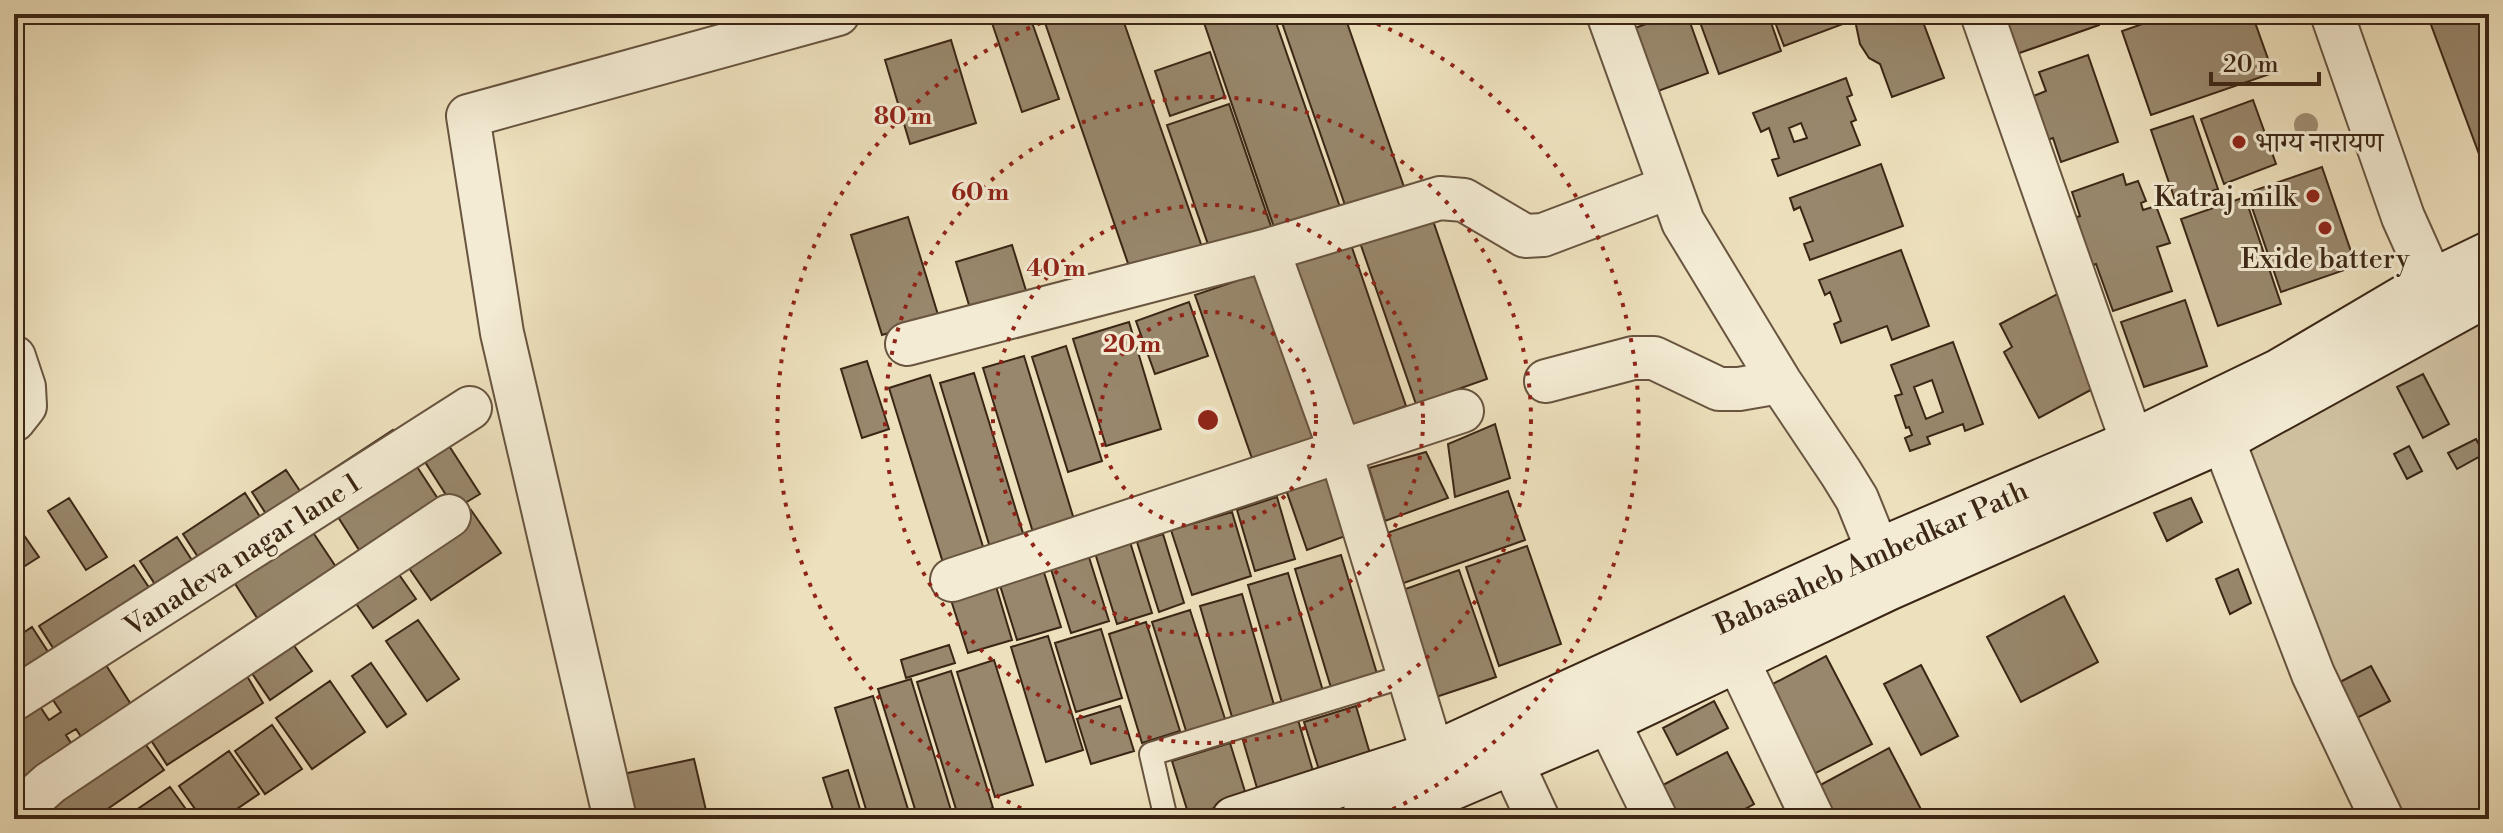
<svg xmlns="http://www.w3.org/2000/svg" width="2503" height="833" font-family="'Libre Bodoni','Noto Serif Devanagari',serif">
  <rect width="100%" height="100%" fill="#ede0bc"/>
  <filter id="stains"><feTurbulence type="fractalNoise" baseFrequency=".0025" numOctaves="4"/><feColorMatrix values="0 0 0 0 .2 0 0 0 0 .09 0 0 0 0 .02 0 0 0 .5 -.17"/></filter>
  <radialGradient id="worn" r=".72"><stop offset=".6" stop-color="#630" stop-opacity="0"/><stop offset="1" stop-color="#630" stop-opacity=".3"/></radialGradient>
  <path fill="#cfc0a0" stroke="#85735a" stroke-width="2" d="M2489 291V819H2402L2222 440Z"/>
  <path fill="#98876c" stroke="#3b2615" stroke-width="2" fill-rule="evenodd" d="M989 14H1029L1059 99 1022 112Z
    M1042 14H1121L1203 250 1132 275Z
    M1201 14H1273L1341 210 1276 233Z
    M1279 14H1344L1404 187 1346 208Z
    M1673 14H1687L1708 73 1647 95 1624 32Z
    M1697 14H1768L1781 51 1719 74Z
    M1772 14H1840L1843 24 1784 46Z
    M1857 14H1920L1944 78 1892 97 1880 64 1869 58 1860 44 1856 25Z
    M1997 14H2096L2099 25 2011 56Z
    M2171 14H2252L2273 73 2151 115 2122 31Z
    M2427 14H2489V150L2479 154Z
    M951 40 976 123 910 144 885 60Z
    M1210 52 1225 97 1170 116 1155 71Z
    M2088 55 2118 142 2061 162 2053 138 2041 142 2026 99 2046 91 2039 72Z
    M1846 78 1852 95 1847 97 1856 120 1851 122 1860 145 1778 176 1772 160 1779 158 1769 128 1761 132 1753 113ZM1801 123 1807 138 1794 142 1789 128Z
    M2253 100 2276 164 2224 184 2201 119Z
    M1229 104 1274 235 1212 256 1167 125Z
    M2193 116 2218 189 2176 203 2151 130Z
    M1881 164 1903 226 1810 260 1804 244 1813 241 1800 207 1794 210 1790 198Z
    M2322 167 2356 266 2281 292 2247 193Z
    M2123 174 2126 185 2138 181 2146 201 2141 203 2143 210 2156 206 2170 243 2157 247 2172 291 2113 311 2096 264 2087 267 2071 219 2080 216 2072 192Z
    M2245 197 2281 304 2218 326 2181 219Z
    M1428 206 1487 379 1416 404 1356 231Z
    M908 217 939 318 882 335 851 235Z
    M1347 233 1406 406 1347 427 1288 254Z
    M1012 245 1028 297 972 315 956 262Z
    M1901 250 1929 326 1892 340 1887 326 1841 343 1834 324 1841 321 1830 292 1825 295 1819 280Z
    M1268 270 1327 442 1255 467 1195 295Z
    M2065 290 2083 325 2070 332 2098 386 2039 418 2004 352 2012 347 2000 324Z
    M2185 300 2207 366 2144 387 2121 322Z
    M1189 302 1208 356 1155 374 1136 321Z
    M1129 322 1161 429 1106 446 1073 339Z
    M1953 342 1983 424 1965 431 1963 424 1927 437 1930 444 1910 451 1905 438 1912 435 1909 427 1906 428 1895 396 1902 394 1891 365ZM1932 380 1943 412 1926 419 1914 387Z
    M1066 346 1102 461 1068 472 1032 357Z
    M1024 356 1076 526 1035 539 983 368Z
    M867 361 889 429 862 438 841 369Z
    M974 373 1026 543 992 554 940 383Z
    M2423 374 2449 424 2423 438 2397 387Z
    M930 375 985 553 944 566 889 388Z
    M435 424 480 494 455 509 411 440Z
    M1495 424 1510 478 1455 497 1448 444Z
    M393 430 440 502 361 553 315 481Z
    M2476 439 2484 454 2457 469 2448 453Z
    M2409 446 2422 471 2407 479 2394 454Z
    M1426 452 1448 498 1385 521 1369 468Z
    M1339 462 1362 530 1307 550 1283 481Z
    M286 470 302 494 268 517 252 492Z
    M1508 491 1525 540 1401 584 1384 534Z
    M245 493 262 520 200 560 183 534Z
    M1277 497 1295 559 1255 571 1237 510Z
    M69 498 107 557 86 570 48 511Z
    M2191 498 2202 522 2167 541 2154 513Z
    M471 510 501 553 431 600 402 558Z
    M1232 512 1251 576 1192 595 1171 530Z
    M310 528 338 570 259 621 232 579Z
    M21 531 39 557 14 573V536Z
    M1163 534 1184 603 1159 612 1137 542Z
    M177 537 195 565 158 589 140 561Z
    M1130 542 1152 613 1117 624 1095 553Z
    M1527 546 1561 644 1499 666 1466 567Z
    M1088 554 1109 621 1071 633 1050 566Z
    M1341 555 1378 677 1332 691 1295 569Z
    M391 563 416 599 373 628 348 592Z
    M134 565 152 592 57 654 39 626Z
    M1042 566 1061 627 1017 640 998 579Z
    M2238 569 2251 603 2230 614 2216 579Z
    M1459 570 1496 677 1427 700 1394 593Z
    M1288 573 1323 691 1282 703 1248 585Z
    M995 583 1012 640 968 653 950 597Z
    M1242 594 1274 705 1232 717 1200 606Z
    M2064 596 2098 662 2021 702 1987 637Z
    M1190 610 1226 722 1187 734 1152 622Z
    M418 620 459 679 427 701 386 641Z
    M1146 622 1180 731 1142 743 1109 634Z
    M32 627 52 658 14 682V639Z
    M1101 629 1122 698 1076 712 1055 643Z
    M1048 636 1083 750 1046 762 1011 647Z
    M290 640 312 671 270 700 249 669Z
    M949 645 955 663 906 678 901 660Z
    M1826 656 1872 744 1814 774 1769 686Z
    M994 660 1033 785 995 797 957 672Z
    M104 662 139 717 89 749 76 729 66 735 79 756 32 786 14 758V721L39 705 49 720 61 712 51 697Z
    M371 663 406 714 387 727 352 676Z
    M1921 665 1958 736 1921 755 1884 684Z
    M2371 666 2390 701 2355 719 2336 684Z
    M244 671 263 703 167 765 147 734Z
    M951 671 993 808 959 819 917 682Z
    M911 679 953 817 947 819H918L878 689Z
    M330 681 365 732 312 769 276 718Z
    M873 696 911 819H869L835 708Z
    M1714 701 1728 728 1677 755 1663 728Z
    M1120 706 1134 751 1091 764 1077 719Z
    M1356 706 1371 757 1320 773 1304 722Z
    M1298 720 1313 771 1257 788 1242 737Z
    M272 725 302 769 265 794 235 751Z
    M141 738 164 770 93 819H38Z
    M1230 743 1247 798 1189 816 1172 761Z
    M1889 748 1926 819H1829L1813 789Z
    M229 751 259 794 222 819H202L179 786Z
    M1727 752 1754 804 1727 819H1676L1659 787Z
    M694 759 708 819H627L618 775Z
    M848 770 863 819H836L823 778Z
    M170 787 193 819H123Z"/>
  <g fill="none" stroke-linecap="round" stroke-linejoin="round">
    <g stroke="#68543f" stroke-width="26">
      <path id="lane" d="M1166 819 1151 754 1408 675"/>
    </g>
    <g stroke="#68543f" stroke-width="46">
      <path id="street" d="M1608 14 1683 222 1780 382 1841 473 1857 499 1878 551 1887 584
        M1982 14 2143 473
        M2332 14 2403 217 2447 315
        M1268 250 1440 198 1464 200 1525 236 1543 235 1670 187
        M907 344 1268 250 1341 453 1443 788
        M14 357 24 387 25 406 14 420
        M1546 381 1633 358H1654L1719 389H1739L1780 382
        M2210 406 2313 674 2382 819
        M952 580 1462 411
        M1737 659 1813 819
        M14 699 470 408
        M1608 721 1656 819
        M1512 763 1538 819
        M14 815 50 783 449 516
        M615 819 502 333 468 116 838 14"/>
    </g>
    <g stroke="#3b2615" stroke-width="48">
      <path id="secondary" d="M1234 819 1432 755 1878 551 2131 443 2280 371 2431 282 2489 254
        M1363 819 1444 791 1608 721 1888 588 2222 440 2489 293"/>
    </g>
    <use href="#lane" stroke="#f3ebd3" stroke-width="22"/>
    <use href="#street" stroke="#f3ebd3" stroke-width="42"/>
    <use href="#secondary" stroke="#f3ebd3" stroke-width="44"/>
  </g>
  <circle fill="#9f8f73" cx="2306" cy="125" r="12"/>
  <g fill="none" stroke="#8f2418" stroke-width="4" stroke-dasharray="4 8">
    <circle cx="1208" cy="420" r="108"/>
    <circle cx="1208" cy="420" r="215"/>
    <circle cx="1208" cy="420" r="323"/>
    <path d="M1043 818A431 431 0 0 1 1061 15M1355 15A431 431 0 0 1 1373 818"/>
  </g>
  <g fill="#8f2418" stroke="#f3ebd3" stroke-width="3">
    <circle cx="2239" cy="142" r="8"/>
    <circle cx="2313" cy="196" r="8"/>
    <circle cx="2325" cy="228" r="8"/>
  </g>
  <g text-anchor="middle" stroke-width="6" stroke-linejoin="round" paint-order="stroke">
    <g font-size="28" fill="#3b2615" stroke="#f3ebd3" text-anchor="start">
      <text x="2255" y="152">भाग्य नारायण</text>
      <text x="2297" y="206" text-anchor="end">Katraj milk</text>
      <text x="2325" y="268" text-anchor="middle">Exide battery</text>
    </g>
    <g font-size="28" fill="#3b2615" stroke="#f3ebd3">
      <text transform="translate(242 554) rotate(-33)" y="10">Vanadeva nagar lane 1</text>
      <text transform="translate(1871 557) rotate(-24)" y="10">Babasaheb Ambedkar Path</text>
    </g>
  </g>
  <circle cx="1208" cy="420" r="12" fill="#8f2418" stroke="#f3ebd3" stroke-width="4"/>
  <g font-size="24" text-anchor="middle" font-weight="bold" fill="#8f2418" stroke="#f3ebd3" stroke-width="6" stroke-linejoin="round" paint-order="stroke">
    <text x="903" y="124">80 m</text>
    <text x="980" y="200">60 m</text>
    <text x="1056" y="276">40 m</text>
    <text x="1132" y="352">20 m</text>
  </g>
  <rect width="2503" height="833" fill="none" stroke="#ede0bc" stroke-width="48"/>
  <rect x="16" y="16" width="2471" height="801" fill="none" stroke="#3b2615" stroke-width="4"/>
  <rect x="24" y="24" width="2455" height="785" fill="none" stroke="#3b2615" stroke-width="2"/>
  <path d="M2211 72v12h108v-12" fill="none" stroke="#3b2615" stroke-width="4"/>
  <text x="2223" y="72" font-size="24" fill="#3b2615" stroke="#f3ebd3" stroke-width="6" paint-order="stroke">20 m</text>
  <rect width="100%" height="100%" filter="url(#stains)"/>
  <rect width="100%" height="100%" fill="url(#worn)"/>
</svg>
